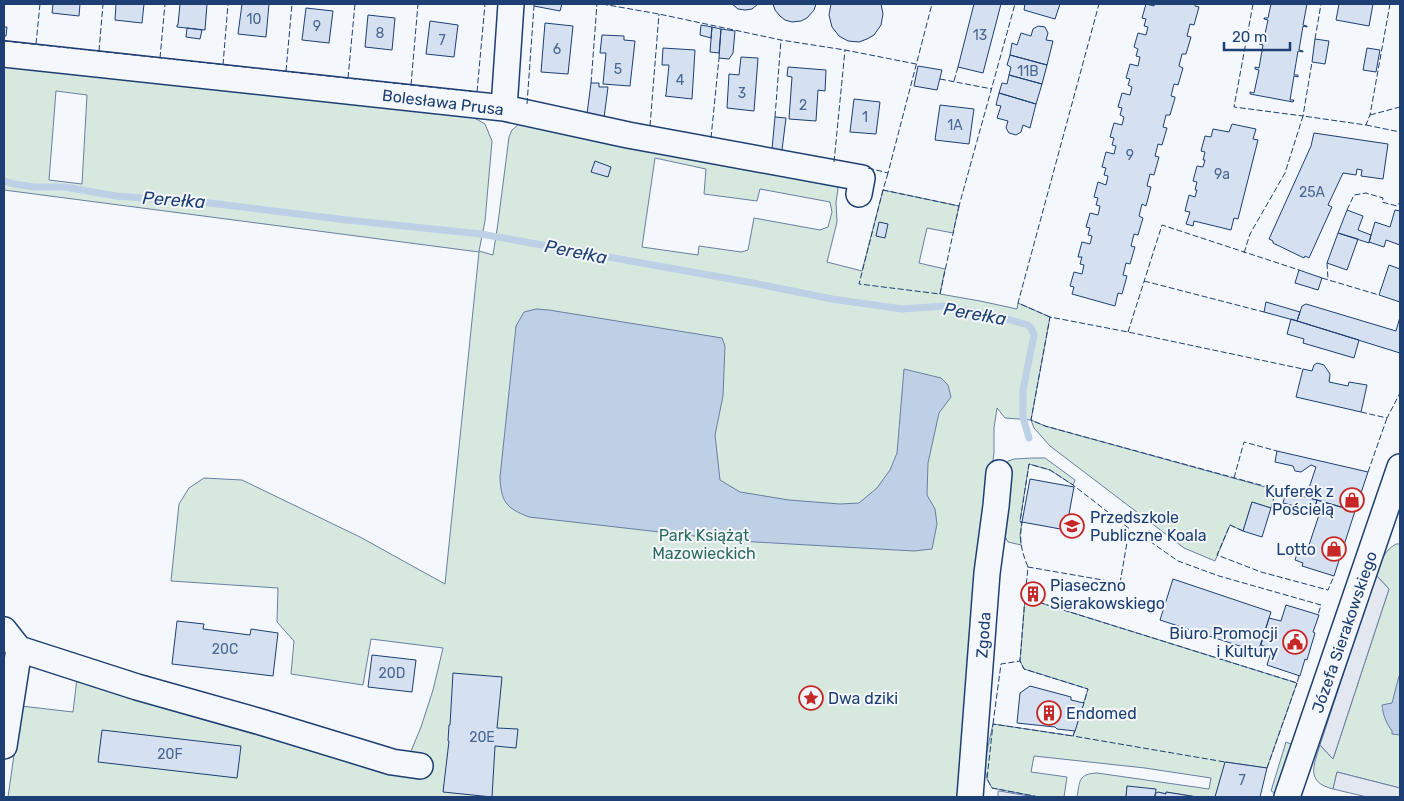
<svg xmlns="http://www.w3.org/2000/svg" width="1404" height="801" font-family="Rubik,sans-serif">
  <rect width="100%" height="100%" fill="#f4f7fb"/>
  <path fill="#d7e8df" stroke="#687fa3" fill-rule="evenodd" d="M4 63 469 115 485 124 492 141 485 221 479 251 493 255 498 223 509 137 512 130 519 124 837 184 838 189 836 202 837 222 827 262 862 271 883 190 959 206 953 233 927 228 919 263 945 269 940 294 980 301 1017 309 1018 303 1050 317 1031 420 1045 426 1276 490 1271 508 1252 502 1243 531 1230 525 1215 561 1184 548 1050 446 1034 428 1031 420 1005 418 997 408 994 428V453L987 507 981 532 957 797H8L21 706 73 712 77 678 404 768 421 727 433 690 443 648 371 639 363 685 291 674 294 641 277 622 278 588 171 581 179 504 189 488 204 478 242 480 360 537 445 584 479 252 4 190ZM56 91 87 95 82 184 49 180ZM655 158 706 169 704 194 757 201 760 189 830 202 832 212 828 227 820 230 754 218 748 250 741 252 699 246 698 255 642 247Z
    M1033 458H1045L1075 480 1073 485 1050 470 1029 464 1020 521 1022 522 1020 535 1021 545 1008 542 1005 537 998 536 1005 468 1008 461 1014 459Z
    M1396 544H1400V788L1337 772 1333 789C1305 782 1314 765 1320 745L1333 759 1389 589 1376 575C1381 563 1383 551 1396 544Z
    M1025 598 1297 683 1267 768 1226 762 1215 797H1197L1166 792V794L1158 792 1155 794 1127 786 1126 797H1077C1080 781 1078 774 1097 773L1209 789 1211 778 1145 768 1034 756 1031 772 1067 777 1064 797H1039L992 788 987 779 984 764 993 724 1073 736 1088 689 1024 669 1020 661Z
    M1286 742 1293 745 1277 794 1271 791Z"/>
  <path fill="#e3e8f0" stroke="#687fa3" d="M1376 575 1389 589 1333 759 1320 745Z
    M1337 772 1400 788V797H1367L1333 789Z
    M998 791H999L1035 797H998Z"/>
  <path fill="#bed0e5" stroke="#687fa3" d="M536 309 549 310 722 338 725 346 723 396 715 435 720 480 740 492 789 500 840 504 859 503 877 488 890 470 897 453 904 369 941 378 948 385 951 397 939 413 928 463 927 495 935 509 937 524 932 549 914 551 738 541 529 517C506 508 501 502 500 477L516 326 524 312Z
    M1399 676 1400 677V735L1392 734V731C1386 723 1383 715 1382 705L1392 703Z"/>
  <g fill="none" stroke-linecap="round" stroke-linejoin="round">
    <path stroke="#bed0e5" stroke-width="7" d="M4 181 14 184 35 187H65L116 196 210 203 347 220 481 234 753 283 832 299 902 309 944 306 996 316 1028 325 1031 328 1034 335 1023 390V417L1029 438"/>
  </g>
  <path fill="#d5e0f0" stroke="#1d3f73" d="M53 4H80L79 16 52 13Z
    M116 4H144L142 23 115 20Z
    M180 4H207L205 30 177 27V25H178Z
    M242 4H269L266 37 238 34Z
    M534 4H562L560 11 534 6Z
    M732 4H758L752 9 745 10 738 9Z
    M773 4H816L814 10 807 18 801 21 792 22 785 20 780 16 775 10Z
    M831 4H881L883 14 881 25 874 35 867 39 859 42 848 41 839 36 832 27 829 15Z
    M974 4H1001L983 73 958 67Z
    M1025 4H1060L1055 19 1024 10Z
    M1146 4 1154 6 1155 4H1195V6L1199 7 1194 25 1190 24 1187 36 1191 37 1186 54H1182L1179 66 1183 68 1178 85 1174 84 1171 96 1175 97V98L1170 115H1166L1163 127 1167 128 1162 145 1158 144 1155 156 1159 157 1154 175 1150 174 1147 186 1151 187 1146 206 1142 204 1139 216 1143 218 1138 235 1134 234 1131 246 1135 247 1130 264 1126 263 1123 275 1127 276 1122 294 1118 293 1115 306 1072 294 1074 287 1070 286 1074 272 1082 274 1084 265 1080 264 1082 257H1078L1082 242 1090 244 1092 236 1088 235 1090 228 1086 227 1090 213 1098 215 1100 206 1096 205 1098 198 1094 197 1098 182 1106 185 1108 176 1104 175 1106 168 1102 167 1106 152 1114 154 1116 146 1112 145 1114 138 1110 137 1114 123 1122 125 1124 117 1120 115 1122 108 1118 107 1122 93 1130 95 1132 87 1128 85 1130 79 1126 78 1130 64 1138 66 1140 57 1136 56 1138 49 1134 47 1138 33 1146 35 1148 27 1144 26 1146 19 1142 18Z
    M1271 4H1307L1303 25 1307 26V27L1303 26 1299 50 1303 51V52L1298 51 1294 75H1298V77L1294 76 1290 100H1294L1293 102 1250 94V92L1254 93 1259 70 1255 69V67L1259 68 1263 45 1259 44 1260 43H1263L1268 20 1264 19V18H1268Z
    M1339 4H1373L1369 26 1336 20Z
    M306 8 333 11 329 43 302 40Z
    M368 15 395 18 392 50 365 47Z
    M430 21 458 25 454 57 426 54Z
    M545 23 573 26 568 74 541 72Z
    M701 25 712 27 711 38 700 35Z
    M1038 26 1045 27 1048 33 1046 40 1053 41 1047 65 1010 55 1012 43 1017 45 1021 33 1031 36 1033 29Z
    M4 27H7L6 36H4Z
    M712 27 721 29 719 53 710 52Z
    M187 28 202 30 200 39 186 37Z
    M721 29 735 31 733 53 729 59 719 58Z
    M602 35 624 36V40L635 41 630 86 603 84 606 53H600Z
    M1315 39 1329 41 1325 64 1312 62Z
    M663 48 695 50 692 99 665 96 666 95 669 65H662Z
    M1367 48 1380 50 1376 72 1363 70Z
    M1010 55 1047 65 1042 84 1009 75 1011 67 1007 65Z
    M741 57 758 58 754 111 727 108 729 74 739 75Z
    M918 66 942 70 937 90 914 86Z
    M788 67 826 70 825 91 818 90 816 121 789 119 792 77 787 76Z
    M1009 75 1042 84 1036 104 999 93 1002 83 1007 84Z
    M591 83H599V87H608L604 118 587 114Z
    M999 93 1036 104 1030 128 1023 125 1021 132 1016 135 1009 133 1006 128 1008 121 997 118 1001 106 996 105Z
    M854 99 880 102 876 134 850 132Z
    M940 105 974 109 969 144 935 140Z
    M775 117 786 118 782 150 772 149Z
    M1232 124 1256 129 1253 139 1258 140 1238 219 1234 218 1231 230 1194 221 1193 226 1186 224 1190 212 1185 211 1189 195 1195 197 1197 190H1195L1197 182 1193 181 1197 166 1203 167 1205 160H1203L1205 152 1201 151 1205 136 1211 137 1213 129 1229 132Z
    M1314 133 1388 144 1383 179 1361 176 1362 170 1357 169 1356 175 1343 173 1328 205 1332 207 1309 258 1305 256 1304 258 1273 243V241L1269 239 1311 146Z
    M595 161 611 167 608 177 591 172Z
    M1347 210 1363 216 1358 230 1371 235 1369 243 1338 233Z
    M1395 210 1400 211V245L1386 240 1384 247 1369 242 1375 222 1390 227Z
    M879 222 888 224 885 238 876 236Z
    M1338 233 1358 239 1347 270 1327 263Z
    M1389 265 1400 269V302L1379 295Z
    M1299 270 1322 278 1318 290 1295 283Z
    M1266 302 1300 312 1297 321 1264 312Z
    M1306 304 1396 331 1400 317V353L1297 321 1302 306Z
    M1291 319 1359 340 1354 358 1303 343 1304 339 1287 334Z
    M1317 363 1324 365 1330 374 1329 382 1348 386 1349 382 1367 385 1361 412 1296 397 1303 369 1312 371 1314 365Z
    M1277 451 1368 472 1355 511 1306 497 1316 467 1311 465 1301 472 1295 471 1293 466 1275 462Z
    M1030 479 1074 487 1066 530 1022 522Z
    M1286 492 1317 500 1314 511 1283 503Z
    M1317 500 1355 511 1334 576 1302 566 1303 563 1295 560 1299 548 1307 551 1321 509 1315 507Z
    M1252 502 1271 508 1262 537 1243 531Z
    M1173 579 1271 612 1258 652 1160 620Z
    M1030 590 1038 591 1036 599 1028 597Z
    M1286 605 1319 615 1313 632 1315 633 1307 660 1305 659 1300 676 1267 665 1272 649 1261 645 1269 618 1281 621Z
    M177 621 204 624 203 629 250 635 251 629 278 633 273 676 172 664Z
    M372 655 416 660 412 692 368 687Z
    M453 673 502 677 497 728 518 729 516 748 495 746 492 797 443 792 449 741H448L449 725H450Z
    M1030 686 1071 697V700L1084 703 1075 731 1057 729 1055 727 1017 723 1020 693Z
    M102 730 241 746 237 778 98 762Z
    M1225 762 1267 768 1260 797H1215Z
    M1127 786 1156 789 1155 797H1126Z
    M1158 792 1166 794V792L1197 797H1155V794Z"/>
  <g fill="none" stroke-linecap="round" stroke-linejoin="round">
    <g stroke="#1d3f73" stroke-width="28">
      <path id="minor" d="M4 54 504 108 628 135 862 178 859 194
        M504 108 511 4
        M4 630 19 649
        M4 746 19 649 137 687 261 722 392 762 420 766
        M970 797 987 573 996 506 999 473
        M1287 797 1400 467"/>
    </g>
    <use href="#minor" stroke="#f4f7fb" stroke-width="25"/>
    <path stroke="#1d3f73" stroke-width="1" stroke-dasharray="6 2.5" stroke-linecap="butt" d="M602 4 659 14 781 40 845 50 916 64
      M1253 4 1234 107 1303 116 1312 62
      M1315 39 1321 4
      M4 41 411 85 477 92 485 4
      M36 44 40 4
      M99 51 103 4
      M160 58 165 4
      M223 65 228 4
      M286 71 292 4
      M348 78 355 4
      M940 79 992 89
      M954 81 958 67
      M591 83 597 4
      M411 85 418 4
      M527 104 534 6
      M1370 115 1400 107
      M775 117 781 40
      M1366 125 1400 132
      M650 126 659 14
      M711 138 719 58
      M834 162 845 50
      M868 168 888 173 932 4
      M888 173 883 190 959 206 1015 4
      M883 190 859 284 940 294 959 206
      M1347 210 1354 195 1366 193 1383 198 1382 202 1397 206 1400 202
      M1244 253 1250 234 1285 173 1303 116 1366 125 1370 115 1390 4
      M1327 263 1328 279
      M1322 278 1379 295
      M1144 281 1264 312
      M1050 317 1018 303 1099 4
      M1128 332 1162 225 1299 270
      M1361 412 1387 418 1400 393
      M1368 472 1387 418
      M1234 478 1244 442 1277 451
      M1286 492 1045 426 1031 420 1050 317 1128 332 1303 369
      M1271 508 1276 490
      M1243 531 1230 525 1217 555 1261 572 1328 590 1334 576
      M1028 567C1021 550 1019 540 1022 522H1020L1029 464 1050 470 1073 485 1131 530
      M1025 598 1020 661 1024 669 1088 689 1084 703
      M1299 676 1297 683 1025 598 1028 567 1120 583 1129 531 1138 533 1178 561 1219 576 1321 605 1318 615
      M993 724 1001 664 1020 661
      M1075 731 1073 736 1225 762
      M1267 768 1297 683
      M1039 797 992 788 987 779 993 724 1073 736"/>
  </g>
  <defs>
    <g id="shop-ring" transform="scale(1.25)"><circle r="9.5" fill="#f4f7fb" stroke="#c62828" stroke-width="1.5"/><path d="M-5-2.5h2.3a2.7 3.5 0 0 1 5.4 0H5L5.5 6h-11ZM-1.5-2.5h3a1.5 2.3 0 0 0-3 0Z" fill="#c62828"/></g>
    <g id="school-ring" transform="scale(1.25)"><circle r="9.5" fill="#f4f7fb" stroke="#c62828" stroke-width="1.5"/><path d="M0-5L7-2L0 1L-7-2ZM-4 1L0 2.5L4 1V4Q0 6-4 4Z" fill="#c62828"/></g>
    <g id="building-ring" transform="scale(1.25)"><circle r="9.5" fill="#f4f7fb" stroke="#c62828" stroke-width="1.5"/><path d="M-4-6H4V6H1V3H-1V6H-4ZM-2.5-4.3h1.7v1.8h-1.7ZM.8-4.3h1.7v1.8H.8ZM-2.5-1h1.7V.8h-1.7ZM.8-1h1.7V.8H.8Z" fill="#c62828"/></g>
    <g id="civic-ring" transform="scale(1.25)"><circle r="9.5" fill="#f4f7fb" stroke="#c62828" stroke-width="1.5"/><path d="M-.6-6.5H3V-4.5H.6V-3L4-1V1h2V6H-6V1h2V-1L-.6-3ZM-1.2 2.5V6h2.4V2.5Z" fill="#c62828"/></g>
    <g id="sight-ring" transform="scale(1.25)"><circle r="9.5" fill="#f4f7fb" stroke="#c62828" stroke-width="1.5"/><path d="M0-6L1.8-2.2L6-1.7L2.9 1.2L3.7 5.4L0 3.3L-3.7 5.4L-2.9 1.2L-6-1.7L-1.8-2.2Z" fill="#c62828"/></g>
  </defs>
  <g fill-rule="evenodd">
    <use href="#shop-ring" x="1352" y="500"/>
    <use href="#school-ring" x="1072" y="526"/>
    <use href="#shop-ring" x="1334" y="549"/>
    <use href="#building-ring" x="1033" y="594"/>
    <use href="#civic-ring" x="1295" y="642"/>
    <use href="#sight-ring" x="811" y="698"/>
    <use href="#building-ring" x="1049" y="713"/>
  </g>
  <g text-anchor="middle" stroke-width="4" stroke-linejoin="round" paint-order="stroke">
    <g font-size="14" fill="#4b6792">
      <text x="254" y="24">10</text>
      <text x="317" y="31">9</text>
      <text x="380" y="38">8</text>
      <text x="980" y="40">13</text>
      <text x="442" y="45">7</text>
      <text x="557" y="54">6</text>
      <text x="618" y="74">5</text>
      <text x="1028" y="76">11B</text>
      <text x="680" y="85">4</text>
      <text x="742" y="98">3</text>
      <text x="803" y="110">2</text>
      <text x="865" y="122">1</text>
      <text x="955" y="130">1A</text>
      <text x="1130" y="160">9</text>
      <text x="1222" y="179">9a</text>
      <text x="1312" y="197">25A</text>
      <text x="225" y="654">20C</text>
      <text x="392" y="678">20D</text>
      <text x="482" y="742">20E</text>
      <text x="170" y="759">20F</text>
      <text x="1242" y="785">7</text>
    </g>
    <g font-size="16" fill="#1d3f73" stroke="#f4f7fb">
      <text transform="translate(443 102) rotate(7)" y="6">Bolesława Prusa</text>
      <text transform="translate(1344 632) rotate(-71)" y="6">Józefa Sierakowskiego</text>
      <text transform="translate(983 635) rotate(-86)" y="6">Zgoda</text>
    </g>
    <g font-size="16" fill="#1d3f73" stroke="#f4f7fb" text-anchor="start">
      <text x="1334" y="497" text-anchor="end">Kuferek z<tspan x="1334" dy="18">Pościelą</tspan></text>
      <text x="1090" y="523">Przedszkole<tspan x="1090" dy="18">Publiczne Koala</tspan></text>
      <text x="1316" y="555" text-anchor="end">Lotto</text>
      <text x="1050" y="591">Piaseczno<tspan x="1050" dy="18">Sierakowskiego</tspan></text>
      <text x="1278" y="639" text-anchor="end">Biuro Promocji<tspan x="1278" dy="18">i Kultury</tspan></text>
      <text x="828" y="704">Dwa dziki</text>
      <text x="1066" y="719">Endomed</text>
    </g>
    <g font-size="16" fill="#2c6c60" stroke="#f4f7fb">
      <text x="704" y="541">Park Książąt<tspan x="704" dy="18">Mazowieckich</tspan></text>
    </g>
    <g font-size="18" font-style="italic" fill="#1d3f73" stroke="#f4f7fb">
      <text transform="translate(174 200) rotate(4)" y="6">Perełka</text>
      <text transform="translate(576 252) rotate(11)" y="6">Perełka</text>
      <text transform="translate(975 314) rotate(10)" y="6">Perełka</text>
    </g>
  </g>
  <rect width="1404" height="801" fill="none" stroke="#1d3f73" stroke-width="10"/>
  <path d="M1224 42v8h66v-8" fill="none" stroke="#1d3f73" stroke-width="2.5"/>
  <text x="1232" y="42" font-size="15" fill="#1d3f73" stroke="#f4f7fb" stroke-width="4" paint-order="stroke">20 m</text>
</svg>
